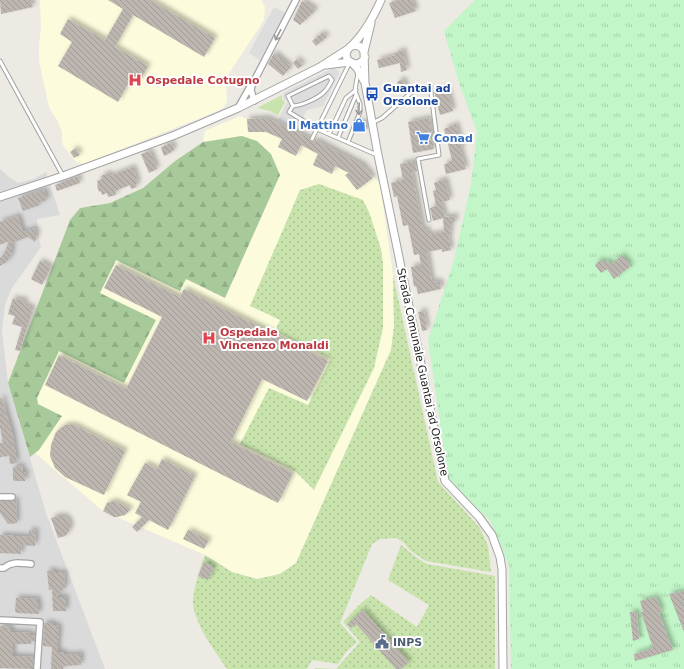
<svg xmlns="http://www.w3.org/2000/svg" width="684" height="669" font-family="'DejaVu Sans',sans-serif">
  <defs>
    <pattern id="forest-firs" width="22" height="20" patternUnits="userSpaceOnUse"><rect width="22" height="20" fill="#a8ca9b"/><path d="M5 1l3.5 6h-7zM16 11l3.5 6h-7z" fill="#90ad85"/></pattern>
    <pattern id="park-tufts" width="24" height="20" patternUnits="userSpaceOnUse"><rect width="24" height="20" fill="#c2f5c7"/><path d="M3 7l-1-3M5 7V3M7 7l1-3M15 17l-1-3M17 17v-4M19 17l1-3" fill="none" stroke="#a6d2aa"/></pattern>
    <pattern id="garden-dots" width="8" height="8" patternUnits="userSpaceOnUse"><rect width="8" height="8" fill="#c8e4ac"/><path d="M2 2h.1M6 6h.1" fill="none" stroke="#abc394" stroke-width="1.8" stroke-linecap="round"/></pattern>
    <pattern id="building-back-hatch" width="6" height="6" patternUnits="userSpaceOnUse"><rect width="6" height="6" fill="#bdb6b0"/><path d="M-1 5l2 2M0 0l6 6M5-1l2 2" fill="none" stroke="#a29c97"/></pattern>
    <filter id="shadow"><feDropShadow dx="3" dy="-3" stdDeviation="2" flood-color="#0004"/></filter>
  </defs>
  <rect width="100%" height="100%" fill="#edeae3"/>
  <path fill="#dbdada" d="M0 169 10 178 18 183 34 179 46 172 60 215 37 219V232L41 247 12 288 5 305 2 331 8 383 46 513 105 669H0Z"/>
  <path fill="#fcfcdd" d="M40 0H261L265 7 264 20 228 75 226 85 227 101 224 107 219 110 203 117 83 164 76 162 63 145 62 140V132L58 122 49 107 39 61V44L41 29Z
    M240 116 247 119 267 118 323 144 363 165 380 184 393 275 394 326 391 350 296 563 280 574 257 579 232 572 205 555 103 511 35 453 8 383 80 208 110 203 143 188 175 161 203 142 205 131Z"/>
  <path fill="#c8e4ac" d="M282 95V99L285 102 278 115 270 111 257 108Z"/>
  <path fill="url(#forest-firs)" d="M242 136 257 141 271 154 280 175 225 298 186 279 180 291 116 260 100 293 156 320 124 383 59 351 37 398 38 404 62 416 39 450 30 457 8 383 70 220 80 208 110 203 143 188 175 161 203 142Z"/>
  <path fill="url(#park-tufts)" d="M475 0H684V669H511L509 566 491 522 448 479 428 340 454 260 471 184 477 132 459 83 444 31Z"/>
  <path fill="url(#garden-dots)" d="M319 184 363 200 369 212 381 249 383 264V328L374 368 314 490 295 471 240 444 269 388 308 405 331 359 275 331 280 320 250 306 300 190Z
    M393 275 438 482 480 528 488 546 491 572 426 561 411 551 403 542 396 538 380 539 372 544 340 623 357 642 346 652 338 664 312 660 307 669H227C215 651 195 625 193 603 193 588 200 570 205 555L232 572 257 579 280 574 296 563 391 350 394 326Z
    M401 545C409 551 423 565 433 565L495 576V669H315V668L336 669 360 642 343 622 359 605 371 595 417 627 429 605 388 580Z"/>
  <path fill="#ddd" d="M274 7 286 13 260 60 249 53Z
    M333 68 339 71V74L323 106 307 110 296 129 278 120 287 102 283 98V93Z"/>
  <path fill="url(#building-back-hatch)" filter="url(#shadow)" d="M0 0H31L33 7 1 14Z
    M108 0H150L215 38 204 57 133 15 115 47 148 66 140 81 132 77 118 102 58 66 72 42 60 34 68 19 105 40 123 9Z
    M398 0H412L416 11 395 18 389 3Z
    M302 1 316 10 300 25 293 20Z
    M322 33 327 37 316 46 312 41Z
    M403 50 407 70 401 72 400 63 379 68 377 60 396 55 395 53Z
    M274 53 291 67 283 76 268 64Z
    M297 59 303 65 298 69 293 63Z
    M403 79 407 90 400 92 397 82Z
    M447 88 453 111 440 115 434 91Z
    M267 118 309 138V140L311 142H313L315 140 363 165 373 178 357 190 345 175 349 173 335 166 332 174 313 165 318 154 301 145 296 156 278 147 282 139 266 132H248L247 119Z
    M429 118 434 149 413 153 408 122Z
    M360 121 367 124 368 126 365 132 357 128Z
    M456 124 462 148 460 149 466 169 446 174 444 165 452 160 444 129Z
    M172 143 174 150 170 153 164 156 161 147Z
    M76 148 80 155 74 158 70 152Z
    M150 151 157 169 149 173 141 154Z
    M415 161 417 171 412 172 423 230 427 229 429 235 444 232 443 218 433 221 430 208 436 206 433 191 436 190 434 183 445 179 450 200 441 202 445 217 456 216 454 223 451 224 449 240 451 250 442 252V249L427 252 432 282 440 281 441 289 418 294 416 286 414 287 411 267 421 265 419 254 414 255 408 225 403 226 397 196 394 197 391 183 403 180 400 164Z
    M133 167 138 183 136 184 137 187 131 189 130 185 115 191 116 195 108 197 107 193 102 195 101 191 99 192 97 185 98 184 97 181 102 179 101 176 109 173 110 176Z
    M78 176 80 183 57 191 55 185Z
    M44 190 47 200 39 203 40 205 23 211 18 198Z
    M18 216 23 232 35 228 37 234 35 242 28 237 12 243V251L10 258 5 263 0 266V258L4 254 9 241 0 245V222Z
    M622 255 631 266 614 279 607 269 601 273 595 265 601 259 604 263 607 260 611 265Z
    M40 261 51 267 42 285 31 279Z
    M116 265 180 297 184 289 328 361 307 401 262 379 231 442 293 473 278 503 45 385 59 355 126 389 162 317 104 288Z
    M13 298 19 300V299L26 301 24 305 33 308 20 351 15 350 22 327 12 324 15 316 8 314Z
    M424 311 427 330 422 331 418 312Z
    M0 398H2L13 436 17 463 10 464 9 456 0 457V443H3L0 427Z
    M65 425H74L125 451 104 495 65 477 55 468 50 456 51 445 56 432Z
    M162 459 195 476 168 530 149 520 137 532 132 527 142 517 135 513 141 502 127 495 145 463 157 469Z
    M22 466 23 472H26L25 481H14V480H13V467Z
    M16 499 17 523 8 524 0 513V501H12Z
    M114 501 131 509 125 515 117 517H114L103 511 107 503Z
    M58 516H63L67 518 69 521 71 526 68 533 65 536 58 538 51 518Z
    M29 530 36 531 35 546 22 545 21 554 0 553V535L29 537Z
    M188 530 209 540 204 549 183 539Z
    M204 562 214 567 208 580 198 576Z
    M52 570 54 572H57V573L64 572 65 587 56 597H66V611H53L52 589 49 590 47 571Z
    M684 591V632L669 594Z
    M656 597 662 611 659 613 673 650 635 661 634 654 653 648 641 612H643L640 601Z
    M16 598 38 599V604H39V614L17 613 15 611Z
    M363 610 409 662 401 669H396L356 624 351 628 347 624Z
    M630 612H637L639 639 633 641Z
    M44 623H53V625L59 626V638L58 639V652H64V655L81 654V665L64 666 63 669H51L52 647 43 646V644Z
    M0 626 11 627V632L30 633V635H35V641H31V644H13V656L34 657 33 669 0 668Z"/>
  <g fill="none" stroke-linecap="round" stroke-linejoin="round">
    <g stroke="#a4a4a4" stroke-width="5">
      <path id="service" d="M0 61 63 176
        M349 64 317 129 377 155
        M293 106 288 96 329 76 332 80C330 84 328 88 325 91 319 98 303 105 293 106L289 112 317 129 312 139
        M372 123 382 118 412 92 430 85 439 155 418 159 429 220
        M329 134 346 98 356 90
        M338 138 356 95
        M348 142 360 112V104L355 91 356 84 358 73"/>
    </g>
    <g stroke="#a4a4a4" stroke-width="8">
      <path id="minor" d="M254 101 251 90 252 85 296 0
        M238 108 251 85
        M0 497H12
        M0 568H4C12 561 20 563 31 564
        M0 620 40 622 37 669"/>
    </g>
    <g stroke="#a4a4a4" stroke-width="9">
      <path id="tertiary" d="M350 47C357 44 362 46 364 52L365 83 378 155 445 481 479 517 492 535 500 557 502 569 503 669
        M364 52 371 23
        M365 57C361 65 353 66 347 59L346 54 348 49C363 36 373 18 381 0
        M353 64 357 68 364 81
        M326 65 350 62
        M0 197 63 176 175 135 238 108 320 67 348 49"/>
    </g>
    <use href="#service" stroke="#fff" stroke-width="3"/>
    <use href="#minor" stroke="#fff" stroke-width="5.5"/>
    <use href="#tertiary" stroke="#fff" stroke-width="7"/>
  </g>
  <defs><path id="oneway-shaft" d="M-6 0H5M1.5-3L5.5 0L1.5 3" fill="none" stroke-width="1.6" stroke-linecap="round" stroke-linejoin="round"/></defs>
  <g stroke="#999">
    <use href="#oneway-shaft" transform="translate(278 35) rotate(117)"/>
    <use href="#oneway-shaft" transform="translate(359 109) rotate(92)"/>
  </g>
  <defs>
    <g id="hospital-bare" transform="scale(1.08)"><path d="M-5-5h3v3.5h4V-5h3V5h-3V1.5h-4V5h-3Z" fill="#e0444e" stroke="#fff" stroke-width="2.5" paint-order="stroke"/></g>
    <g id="bus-bare" transform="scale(1.08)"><path d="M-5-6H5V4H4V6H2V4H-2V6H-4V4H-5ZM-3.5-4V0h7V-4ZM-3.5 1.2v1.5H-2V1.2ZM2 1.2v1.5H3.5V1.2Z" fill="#1a4fb4" stroke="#fff" stroke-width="2.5" paint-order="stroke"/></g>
    <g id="shop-bare" transform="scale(1.08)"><path d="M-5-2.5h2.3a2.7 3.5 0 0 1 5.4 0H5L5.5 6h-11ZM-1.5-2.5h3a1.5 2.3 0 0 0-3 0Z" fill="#3f7fe0" stroke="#fff" stroke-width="2.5" paint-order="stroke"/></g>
    <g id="supermarket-bare" transform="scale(1.08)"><path d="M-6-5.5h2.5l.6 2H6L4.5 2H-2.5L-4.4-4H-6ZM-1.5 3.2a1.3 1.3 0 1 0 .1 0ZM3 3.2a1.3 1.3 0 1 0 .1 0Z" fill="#3f7fe0" stroke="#fff" stroke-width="2.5" paint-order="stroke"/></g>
    <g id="civic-bare" transform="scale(1.08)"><path d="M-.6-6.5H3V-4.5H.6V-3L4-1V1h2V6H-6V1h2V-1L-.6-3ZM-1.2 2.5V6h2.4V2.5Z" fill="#5c6f8a" stroke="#fff" stroke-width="2.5" paint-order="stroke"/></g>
  </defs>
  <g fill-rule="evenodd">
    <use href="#hospital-bare" x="135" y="80"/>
    <use href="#bus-bare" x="372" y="94"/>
    <use href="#shop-bare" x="359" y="125"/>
    <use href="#supermarket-bare" x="423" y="138"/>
    <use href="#hospital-bare" x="209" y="338"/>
    <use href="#civic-bare" x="382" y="642"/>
  </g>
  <g text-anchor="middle" stroke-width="4" stroke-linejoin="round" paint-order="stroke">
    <g font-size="11" font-weight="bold" fill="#be3a42" stroke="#fff" text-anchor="start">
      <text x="146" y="84">Ospedale Cotugno</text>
      <text x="220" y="336">Ospedale<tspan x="220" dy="13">Vincenzo Monaldi</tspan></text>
    </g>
    <g font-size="11" font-weight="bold" fill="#164399" stroke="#fff" text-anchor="start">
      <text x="383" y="92">Guantai ad<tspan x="383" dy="13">Orsolone</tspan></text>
    </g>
    <g font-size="11" font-weight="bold" fill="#366cbe" stroke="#fff" text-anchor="end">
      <text x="348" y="129">Il Mattino</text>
      <text x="434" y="142" text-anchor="start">Conad</text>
    </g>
    <g font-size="11" fill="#1d1d1d" stroke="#fff">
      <text transform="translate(423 372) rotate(78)" y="4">Strada Comunale Guantai ad Orsolone</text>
    </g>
    <g font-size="11" font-weight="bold" fill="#4e5e75" stroke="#fff" text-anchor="start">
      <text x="393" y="646">INPS</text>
    </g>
  </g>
</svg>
